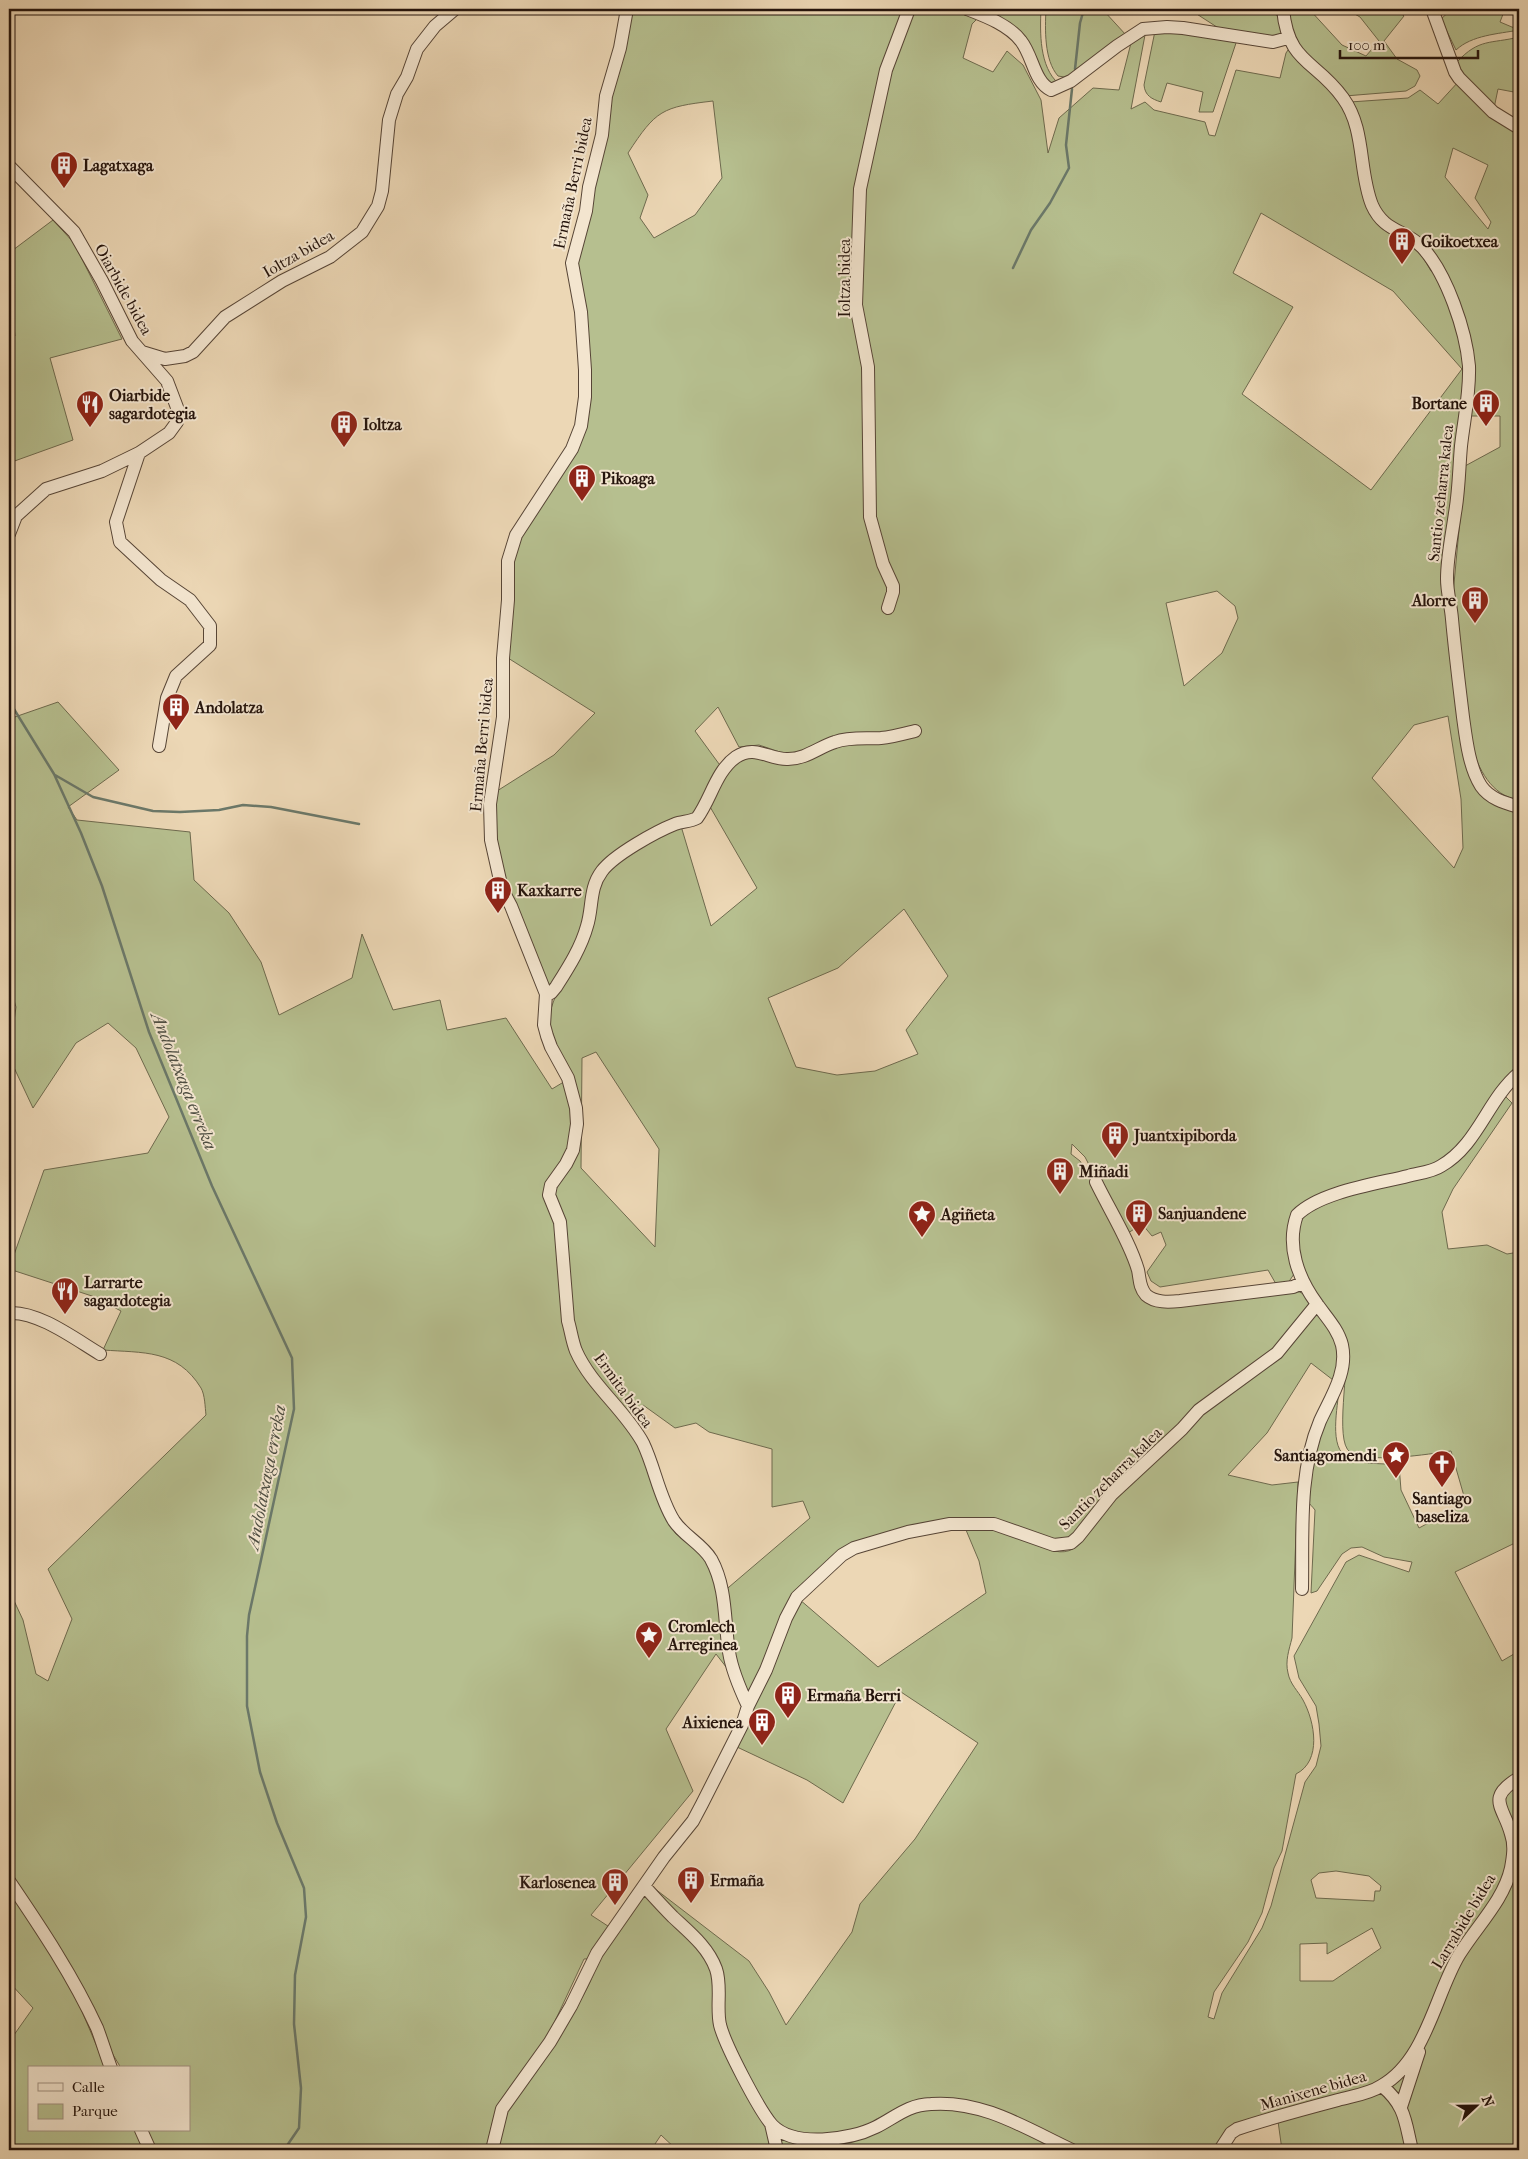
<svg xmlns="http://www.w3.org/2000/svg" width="1528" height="2159" font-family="'IM FELL French Canon',serif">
  <rect width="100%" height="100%" fill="#ecd7b5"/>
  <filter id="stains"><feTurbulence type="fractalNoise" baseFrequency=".004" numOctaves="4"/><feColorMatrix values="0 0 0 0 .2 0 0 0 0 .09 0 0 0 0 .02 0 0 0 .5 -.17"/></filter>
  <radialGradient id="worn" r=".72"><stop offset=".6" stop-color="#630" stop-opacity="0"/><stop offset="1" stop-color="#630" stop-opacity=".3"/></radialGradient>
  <path fill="#b6bf8f" stroke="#6e6a4e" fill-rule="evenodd" d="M630 9H905L880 76 868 145 857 190 854 309 865 368 867 509 870 530 876 554 890 588 886 607 890 610 895 604 897 591 877 534 874 512 870 439V365L860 306 863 188 889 69 912 9H959L979 17 972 24 963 58 993 72 1007 51 1023 65 1041 100 1048 153 1059 118 1093 88 1119 90 1131 43 1145 35 1131 109 1145 102 1154 110 1205 122 1209 135 1215 136 1236 70 1280 78 1286 53 1294 41 1290 31 1277 38 1223 31 1189 9H1269L1276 15 1287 16 1289 9H1309L1342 45 1366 56 1379 41 1360 17 1346 9H1396L1404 16 1384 41 1397 59 1417 70 1420 76 1415 86 1406 91 1345 96 1340 102 1347 115 1356 146 1362 190 1369 208 1377 221 1393 234 1407 240 1418 249 1431 271 1443 274 1423 243 1382 215 1374 203 1369 187 1365 142 1358 118 1350 102 1408 98 1420 90 1438 104 1459 81 1457 62C1479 38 1491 44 1519 37V93L1498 89 1492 118 1519 134V800C1491 796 1478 768 1471 744L1452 605 1465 466 1500 447V416H1471L1473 390 1465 396 1454 464V500L1444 583 1450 654 1469 768C1478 791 1493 810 1519 812V1067L1503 1083 1504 1095 1512 1103 1453 1189 1442 1212 1448 1249 1487 1245 1507 1254 1519 1252V1547L1515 1543 1455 1572 1502 1661 1519 1651V1776L1498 1791 1508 1793 1519 1783V2150H1414L1405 2114 1410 2093 1400 2099 1389 2087 1381 2082 1373 2087 1355 2092 1356 2098C1365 2097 1375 2091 1384 2093 1399 2097 1405 2137 1408 2150H1282L1277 2114 1230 2129 1218 2150H1077L1012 2116 966 2102 934 2099 914 2103 897 2110 896 2116C906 2113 915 2109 925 2107 955 2104 992 2114 1018 2126 1033 2133 1047 2143 1062 2150H677L661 2135 651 2150H497C498 2142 498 2132 501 2123 509 2098 527 2076 543 2055 565 2026 589 1993 599 1958L584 1959 548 2036 494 2116 486 2150H9V2042L33 2008 9 1982V1590L23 1620 36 1674 48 1681 72 1619 48 1569 206 1415C205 1407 205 1395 201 1388 177 1349 143 1353 103 1350L121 1311 95 1297 9 1269 44 1170 148 1153 169 1117 136 1048 108 1023 76 1043 33 1108 9 1057 16 1007 9 983V719L58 702 119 770 68 807 77 820 190 832 194 880 229 913 261 962 279 1015 352 978 362 934 393 1010 440 1000 447 1030 506 1018 552 1089 572 1077C565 1065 557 1053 552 1040 539 1006 572 972 585 942 589 932 592 921 594 910 594 904 593 897 595 891 607 860 651 837 681 826L711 926 757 888 709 805C717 788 725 769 741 758 758 748 771 764 789 762 807 761 821 747 838 744 863 740 885 742 910 736L911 728 889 733 847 734 832 738 807 750 790 753 780 752 759 745 739 747 718 707 695 731 722 768C716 779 707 800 701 809 695 817 685 816 677 819 657 828 621 848 606 863 584 884 590 915 579 941 573 955 563 969 554 983L551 987H547L516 906 504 886 495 832 497 791 554 755 595 713 508 658 512 606V563L516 546 528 520 575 451 584 427 589 390 585 314 576 268 604 137 606 107ZM713 101 722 178 695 215 654 238 640 218 648 195 628 153C656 110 662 107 713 101ZM1453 148 1488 165 1475 198 1491 222 1488 229 1445 177ZM1261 213 1393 291 1462 369 1371 490 1242 394 1293 307 1233 273ZM1217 591 1235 606 1238 618 1222 653 1184 686 1166 603ZM1448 716 1461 799 1463 848 1454 868 1372 778 1414 725ZM904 909 948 976 906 1030 918 1054 875 1071 837 1075 796 1067 768 998 838 968ZM596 1052 659 1149 655 1247 581 1168 582 1058ZM1072 1144 1085 1157 1125 1235 1142 1224 1152 1236 1161 1232 1166 1245 1147 1272 1151 1281 1160 1287 1268 1270 1276 1284 1288 1283 1294 1274C1292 1258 1287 1235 1293 1220 1303 1193 1386 1179 1413 1173L1409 1182C1387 1186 1313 1199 1302 1215 1297 1223 1296 1235 1297 1245 1298 1260 1300 1275 1308 1288 1320 1307 1338 1322 1345 1345 1350 1367 1334 1441 1350 1452 1368 1464 1429 1454 1451 1451L1466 1503 1419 1528 1401 1490 1399 1465C1384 1463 1362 1465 1348 1458 1328 1448 1338 1407 1339 1388 1327 1417 1300 1469 1308 1501 1309 1504 1313 1507 1315 1510L1311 1593 1317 1591 1342 1554 1351 1548 1362 1547 1384 1557 1412 1562 1409 1572 1359 1555 1346 1562 1294 1656 1299 1678 1316 1706 1319 1724 1321 1746 1316 1766 1305 1782 1271 1906 1262 1928 1222 1993 1214 2019 1208 2017 1214 1992 1248 1942 1262 1913 1274 1868 1282 1851 1296 1774C1322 1761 1315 1722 1303 1700 1298 1691 1290 1684 1288 1673 1285 1661 1289 1650 1292 1638L1298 1482 1272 1485 1228 1475 1267 1433 1311 1363 1333 1380C1336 1369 1341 1358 1338 1346 1335 1335 1312 1299 1303 1294 1301 1292 1298 1292 1296 1291L1175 1306 1157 1304 1145 1298 1139 1290 1130 1257 1088 1174 1080 1161 1071 1154ZM643 1405 675 1428 696 1423 709 1432 772 1449V1507L803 1501 810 1518 722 1593 705 1548 676 1534 658 1499 648 1465 629 1428V1417ZM1199 1406 1203 1413 1183 1435 1179 1429ZM961 1518 979 1561 986 1593 878 1667 799 1599 737 1747 807 1780 843 1803 901 1692 978 1743 915 1839 860 1904 852 1932 786 2025 769 1992 749 1961 650 1885 617 1932 591 1915 693 1791 666 1729 716 1654 748 1695 794 1594 839 1553 856 1545 909 1528ZM1098 1518C1076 1556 1065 1561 1025 1538L1030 1533 1051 1542 1069 1537ZM1336 1871 1369 1876 1381 1886 1380 1891H1375L1374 1901 1316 1898 1311 1880 1319 1873ZM1372 1928 1381 1948 1333 1981H1300V1944L1327 1943V1954ZM70 1983 121 2068H189V2130H29V2068H106Z
    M975 9H1041C1040 32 1039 67 1059 84L1047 85 1031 51Z
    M1046 9H1105L1104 11 1126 35 1071 75 1064 77 1058 76C1044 60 1045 29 1046 9Z
    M1452 9H1505L1500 22 1519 30C1498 34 1472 35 1456 50L1441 19Z
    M1155 31 1237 40 1213 112H1199L1203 92 1167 83 1161 102C1152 99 1145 96 1144 85Z
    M53 220 74 243 122 339 50 358 73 440 9 463V338L15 336 9 285V253Z"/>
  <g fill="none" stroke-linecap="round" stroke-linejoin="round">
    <path stroke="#6b7869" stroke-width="2.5" d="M1075 69 1080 23 1084 9
      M1013 268 1031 230 1050 203 1069 168 1066 145 1072 89
      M9 701 54 774 81 833 102 886 149 1032 212 1186 292 1358 294 1409 249 1615 247 1636V1706L260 1772 277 1823 304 1888 306 1917 295 1975 294 2024 301 2088 299 2128 284 2150
      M55 775 93 797 153 811 180 812 219 810 243 805 271 807 359 824"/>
    <g stroke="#574536" stroke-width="14">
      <path id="minor" d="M627 9 620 48 606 96 602 135 589 187 586 211 572 263 581 312 585 370V397L581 426 572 449 516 535 508 561V600L503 658V717L490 804 491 840 502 889 511 906 544 989 546 994 544 1025 547 1036 551 1047 568 1078 576 1108 577 1124 573 1150 566 1164 551 1185 549 1195 560 1222 568 1321C571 1331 572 1341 576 1351 591 1385 625 1410 643 1443 655 1468 659 1497 674 1521 684 1536 702 1544 711 1559 727 1588 724 1621 729 1652 732 1671 740 1689 748 1706
        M967 9C985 16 1009 25 1021 41 1033 56 1034 82 1051 90L1071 81 1117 46 1143 29 1167 27 1183 28 1273 42 1288 38
        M1283 9C1288 64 1316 60 1343 98 1366 130 1358 170 1372 205 1384 232 1404 229 1422 247 1447 274 1466 331 1469 366 1470 394 1464 419 1461 446 1459 468 1459 491 1455 513 1452 535 1447 557 1447 579 1447 592 1451 606 1452 619 1455 652 1459 684 1463 717 1466 739 1469 767 1481 786 1490 799 1505 803 1519 807
        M1432 9 1455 72 1459 78 1493 112 1519 128
        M9 166 74 232 102 281 132 341 167 381 178 410 177 422 169 433 139 453 102 471 46 489 16 516 9 534
        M142 352 165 359 185 356 193 352 225 317 282 281 330 257 362 232 378 206 382 191 389 120 397 94 407 77 417 49 435 26 455 9
        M139 453 116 522 120 542 161 580 190 600 210 626V645L176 676 167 698 159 746
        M888 608 893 592V586L883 564 870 517 868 367 856 305 860 189 886 70 909 9
        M546 994 551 993 556 987C568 968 581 948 587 926 593 907 589 888 602 871 614 855 655 832 675 824 682 821 690 822 697 818 711 799 716 771 736 757 755 744 769 760 788 759 806 759 819 747 835 742 849 737 865 739 881 738 892 737 903 734 915 731
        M1096 1182C1109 1209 1130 1242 1138 1270 1140 1279 1139 1287 1146 1295 1155 1303 1169 1302 1180 1301L1293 1287 1302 1283
        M9 1313C38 1311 75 1339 100 1354
        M1302 1589C1303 1533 1298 1473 1320 1421 1331 1397 1348 1372 1342 1345 1338 1329 1326 1317 1317 1304 1298 1278 1286 1246 1297 1215 1320 1192 1376 1184 1408 1176 1419 1173 1432 1172 1441 1166 1478 1145 1487 1100 1519 1073
        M9 1881C41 1928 73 1976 97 2028 102 2041 106 2055 111 2068
        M645 1887C654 1897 663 1907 673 1917 689 1932 708 1947 716 1969 722 1986 716 2007 720 2025 725 2045 759 2110 772 2125 794 2148 850 2140 876 2127 896 2117 907 2105 931 2104 983 2100 1027 2129 1072 2150
        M1382 2086C1406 2106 1405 2122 1412 2150
        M1401 2107 1419 2052
        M771 2124 777 2150
        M141 2130 150 2150
        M492 2150 502 2109 550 2042 571 2006 597 1953 664 1857 693 1821 702 1804 742 1725 748 1706 766 1670 786 1618 797 1597 842 1555 854 1548 908 1532 950 1524H994L1054 1545 1071 1543 1078 1537 1112 1494 1182 1429 1199 1410 1277 1353 1317 1304
        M1220 2150 1231 2133 1237 2129C1270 2118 1304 2109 1338 2100 1352 2096 1369 2094 1381 2086 1426 2061 1435 1995 1459 1955 1476 1927 1504 1900 1511 1868 1513 1857 1515 1845 1511 1834 1504 1807 1485 1798 1519 1778"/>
    </g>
    <use href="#minor" stroke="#f3e5cf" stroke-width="12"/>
  </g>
  <defs>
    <g id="building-pin" transform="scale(1.4375)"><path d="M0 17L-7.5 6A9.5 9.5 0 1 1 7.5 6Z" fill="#8f2418" stroke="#f3e5cf"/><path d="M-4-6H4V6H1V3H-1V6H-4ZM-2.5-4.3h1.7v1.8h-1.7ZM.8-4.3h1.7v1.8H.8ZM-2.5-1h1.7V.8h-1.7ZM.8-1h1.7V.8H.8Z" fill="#fff"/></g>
    <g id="restaurant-pin" transform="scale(1.4375)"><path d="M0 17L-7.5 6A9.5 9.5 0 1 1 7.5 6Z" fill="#8f2418" stroke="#f3e5cf"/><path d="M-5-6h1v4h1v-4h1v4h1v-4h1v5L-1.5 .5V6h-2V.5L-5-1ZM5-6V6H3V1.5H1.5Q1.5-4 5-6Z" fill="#fff"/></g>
    <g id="sight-pin" transform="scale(1.4375)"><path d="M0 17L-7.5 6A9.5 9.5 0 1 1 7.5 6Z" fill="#8f2418" stroke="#f3e5cf"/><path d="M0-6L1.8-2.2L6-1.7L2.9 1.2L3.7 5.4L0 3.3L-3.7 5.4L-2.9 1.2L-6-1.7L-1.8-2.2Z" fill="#fff"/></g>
    <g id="church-pin" transform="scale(1.4375)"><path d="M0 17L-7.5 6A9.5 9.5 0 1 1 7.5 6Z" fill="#8f2418" stroke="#f3e5cf"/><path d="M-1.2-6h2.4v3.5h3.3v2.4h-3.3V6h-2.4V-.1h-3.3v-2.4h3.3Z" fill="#fff"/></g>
  </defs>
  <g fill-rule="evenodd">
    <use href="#building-pin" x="64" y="165"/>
    <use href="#building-pin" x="1402" y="241"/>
    <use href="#building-pin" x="1486" y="403"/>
    <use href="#restaurant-pin" x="90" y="404"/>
    <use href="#building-pin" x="344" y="424"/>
    <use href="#building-pin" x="582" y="478"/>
    <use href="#building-pin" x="1475" y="600"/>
    <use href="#building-pin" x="176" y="707"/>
    <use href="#building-pin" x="498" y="890"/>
    <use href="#building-pin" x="1115" y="1135"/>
    <use href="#building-pin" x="1060" y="1171"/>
    <use href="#building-pin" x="1139" y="1213"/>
    <use href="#sight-pin" x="922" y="1214"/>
    <use href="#restaurant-pin" x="65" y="1291"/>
    <use href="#sight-pin" x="1396" y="1455"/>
    <use href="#church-pin" x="1442" y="1464"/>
    <use href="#sight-pin" x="649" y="1635"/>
    <use href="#building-pin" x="788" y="1695"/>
    <use href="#building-pin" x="762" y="1722"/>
    <use href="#building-pin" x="691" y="1880"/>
    <use href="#building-pin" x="615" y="1882"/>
  </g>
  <g text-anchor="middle" stroke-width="4" stroke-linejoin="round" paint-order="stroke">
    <g font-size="16" font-weight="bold" fill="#25140c" stroke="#f3e5cf" text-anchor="start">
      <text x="83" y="171">Lagatxaga</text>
      <text x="1421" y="247">Goikoetxea</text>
      <text x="109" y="401">Oiarbide<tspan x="109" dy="18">sagardotegia</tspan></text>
      <text x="1467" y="409" text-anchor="end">Bortane</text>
      <text x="363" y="430">Ioltza</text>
      <text x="601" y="484">Pikoaga</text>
      <text x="1456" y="606" text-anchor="end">Alorre</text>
      <text x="195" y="713">Andolatza</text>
      <text x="517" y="896">Kaxkarre</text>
      <text x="1134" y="1141">Juantxipiborda</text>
      <text x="1079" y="1177">Miñadi</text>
      <text x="1158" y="1219">Sanjuandene</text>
      <text x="941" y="1220">Agiñeta</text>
      <text x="84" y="1288">Larrarte<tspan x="84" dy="18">sagardotegia</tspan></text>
      <text x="1377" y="1461" text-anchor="end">Santiagomendi</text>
      <text x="1442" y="1504" text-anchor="middle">Santiago<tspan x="1442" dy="18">baseliza</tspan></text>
      <text x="668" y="1632">Cromlech<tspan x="668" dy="18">Arreginea</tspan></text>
      <text x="807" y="1701">Ermaña Berri</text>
      <text x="743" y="1728" text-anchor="end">Aixienea</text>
      <text x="710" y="1886">Ermaña</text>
      <text x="596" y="1888" text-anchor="end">Karlosenea</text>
    </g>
    <g font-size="16" fill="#25140c" stroke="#f3e5cf">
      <text transform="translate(572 183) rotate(-78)" y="6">Ermaña Berri bidea</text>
      <text transform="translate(298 253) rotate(-30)" y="6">Ioltza bidea</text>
      <text transform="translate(844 278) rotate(-90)" y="6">Ioltza bidea</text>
      <text transform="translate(124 289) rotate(61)" y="6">Oiarbide bidea</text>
      <text transform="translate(1440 493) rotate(-84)" y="6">Santio zeharra kalea</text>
      <text transform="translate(481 745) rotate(-85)" y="6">Ermaña Berri bidea</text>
      <text transform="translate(624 1390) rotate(54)" y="6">Ermita bidea</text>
      <text transform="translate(1110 1478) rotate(-45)" y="6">Santio zeharra kalea</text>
      <text transform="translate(1463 1921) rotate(-59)" y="6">Larrabide bidea</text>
      <text transform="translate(1313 2090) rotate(-16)" y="6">Manixene bidea</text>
    </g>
    <g font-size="18" font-style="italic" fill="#4e4e42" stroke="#f3e5cf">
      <text transform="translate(184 1081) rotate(68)" y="6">Andolatxaga erreka</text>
      <text transform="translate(266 1477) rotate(-79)" y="6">Andolatxaga erreka</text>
    </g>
  </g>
  <rect width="1528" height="2159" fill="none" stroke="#ecd7b5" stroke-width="30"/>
  <rect x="10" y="10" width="1508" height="2139" fill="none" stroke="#25140c" stroke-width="2.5"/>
  <rect x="15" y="15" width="1498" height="2129" fill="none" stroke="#25140c"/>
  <rect x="28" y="2066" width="162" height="65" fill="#f3e5cf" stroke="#a19181"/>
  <rect x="38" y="2083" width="25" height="8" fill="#f3e5cf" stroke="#a19181"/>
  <text x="72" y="2092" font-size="15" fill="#25140c">Calle</text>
  <rect x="38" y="2104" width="25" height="15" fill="#b6bf8f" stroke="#a19181"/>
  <text x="72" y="2116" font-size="15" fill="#25140c">Parque</text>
  <g transform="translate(1476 2106) rotate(68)" stroke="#f3e5cf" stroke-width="4" paint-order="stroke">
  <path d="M0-4L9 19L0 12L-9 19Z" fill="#25140c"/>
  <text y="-8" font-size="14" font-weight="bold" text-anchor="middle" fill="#25140c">N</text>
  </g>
  <path d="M1340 50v8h138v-8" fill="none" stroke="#25140c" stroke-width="2.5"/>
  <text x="1348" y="50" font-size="15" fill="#25140c" stroke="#f3e5cf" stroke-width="4" paint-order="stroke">100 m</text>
  <rect width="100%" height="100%" filter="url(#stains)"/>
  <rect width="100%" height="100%" fill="url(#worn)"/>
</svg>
